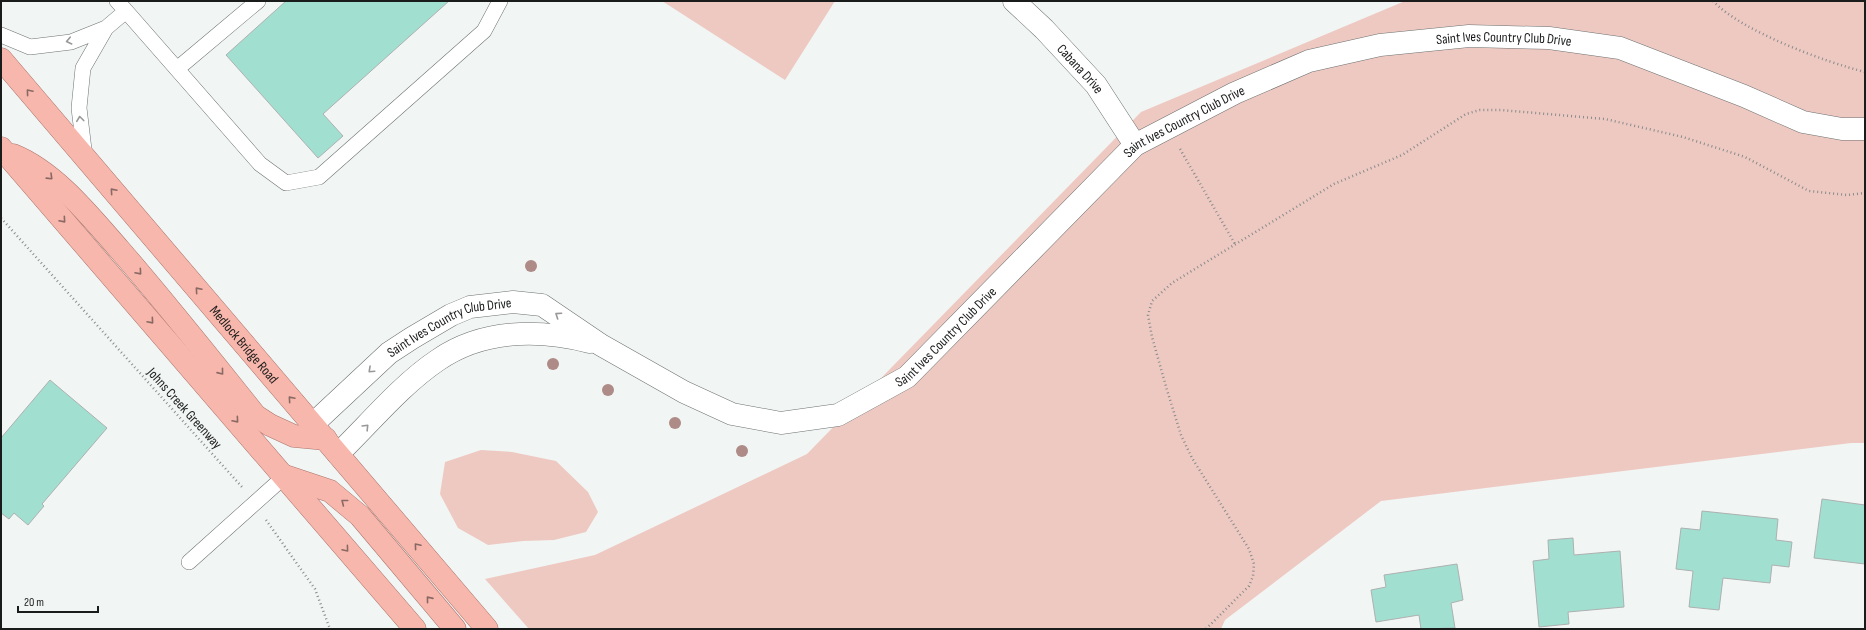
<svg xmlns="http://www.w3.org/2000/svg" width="1866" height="630" font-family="'Sofia Sans Condensed',sans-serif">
  <rect width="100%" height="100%" fill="#f1f5f4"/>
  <path fill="#eec9c2" d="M662 1H835L785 80Z
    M1405 1H1865V443H1851L1381 501 1225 620 1221 629H529L485 579 595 555 807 454 1141 112Z
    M481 450 512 452 556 461 588 492 598 512 586 532 554 540 523 541 488 545 458 528 440 494 445 462Z"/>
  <path fill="#a1dfd0" stroke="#adb1b0" d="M286 1H449L323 114 343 136 318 158 226 55Z
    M50 380 107 428 42 504 44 506 28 525 14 513 9 519 1 513V438Z
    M1822 499 1865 505V564L1814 558Z
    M1702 511 1778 519 1776 540 1792 542 1789 567 1772 565 1770 583 1723 578 1719 610 1689 607 1693 571 1676 569 1681 528 1700 530Z
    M1573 538 1574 555 1620 551 1624 607 1568 612 1569 624 1539 627 1533 561 1549 559 1548 540Z
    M1457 564 1463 600 1451 603 1455 628 1421 629 1419 615 1376 622 1371 590 1386 587 1384 575Z"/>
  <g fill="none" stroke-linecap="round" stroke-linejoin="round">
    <g stroke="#6d7170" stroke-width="16">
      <path id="service" d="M126 11 260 164 286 183 319 177 484 31 500 1
        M1 35 30 47 71 42 106 28 126 11 117 1
        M177 69 258 1
        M85 158 79 108 83 68 106 28
        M189 562 285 476"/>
    </g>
    <g stroke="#6d7170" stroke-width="23">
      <g id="minor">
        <path id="s1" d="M1014 1 1044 29 1096 85 1135 145"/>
        <path id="s2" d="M313 424 389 353 412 338 451 315 470 307 513 302 542 305 601 345 684 392 732 414 781 423 838 415 907 377 1135 145 1235 93 1309 61 1380 45 1469 36 1549 38 1620 48 1744 96 1803 122 1842 129H1865"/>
        <path d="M338 454C369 424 402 384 438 360 483 329 539 329 590 342"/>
      </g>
    </g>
    <g stroke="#aa756c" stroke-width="23">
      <g id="trunk">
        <path id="s3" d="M1 59 487 629"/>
        <path d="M1 148 415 629"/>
        <path d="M13 155C55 172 89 215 119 249 166 303 211 360 256 416L270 425 294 436 326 439"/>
        <path d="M285 476 330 491 360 516 455 629"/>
      </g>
    </g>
    <path stroke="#898c8b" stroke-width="2.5" stroke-dasharray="1 3" stroke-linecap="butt" d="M1713 1C1741 31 1825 62 1865 72
      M1180 149 1235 244
      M1 218 242 487
      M266 520 315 589 330 629
      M1206 629 1249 586 1253 576 1254 564 1249 549 1192 458 1181 435 1167 390 1152 337 1148 315 1152 301 1172 283 1334 184 1402 155 1466 114 1480 110H1501L1605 119 1683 137 1745 157 1809 191 1847 195 1865 193"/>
    <use href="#service" stroke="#fff" stroke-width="15"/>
    <use href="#minor" stroke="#fff" stroke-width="22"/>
    <use href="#trunk" stroke="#f8b7ac" stroke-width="22"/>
  </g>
  <g fill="#ae8b86">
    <circle cx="531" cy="266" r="6"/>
    <circle cx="553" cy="364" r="6"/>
    <circle cx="608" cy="390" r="6"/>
    <circle cx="675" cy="423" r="6"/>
    <circle cx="742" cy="451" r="6"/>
  </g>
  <defs><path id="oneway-chevron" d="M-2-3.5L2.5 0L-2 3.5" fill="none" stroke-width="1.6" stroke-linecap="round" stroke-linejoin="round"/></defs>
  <g stroke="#989898">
    <use href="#oneway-chevron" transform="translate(69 41) rotate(167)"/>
    <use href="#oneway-chevron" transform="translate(80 119) rotate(-97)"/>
    <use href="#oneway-chevron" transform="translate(558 315) rotate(-146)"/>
    <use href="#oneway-chevron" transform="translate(371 370) rotate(137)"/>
    <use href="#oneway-chevron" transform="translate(366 427) rotate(-46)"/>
  </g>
  <g stroke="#896964">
    <use href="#oneway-chevron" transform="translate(29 92) rotate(-130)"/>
    <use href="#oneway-chevron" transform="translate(50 177) rotate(44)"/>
    <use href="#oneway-chevron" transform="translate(113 191) rotate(-131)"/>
    <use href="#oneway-chevron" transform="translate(63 220) rotate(49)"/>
    <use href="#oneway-chevron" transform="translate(139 272) rotate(49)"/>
    <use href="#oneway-chevron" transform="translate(198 290) rotate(-131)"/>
    <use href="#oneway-chevron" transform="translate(151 321) rotate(49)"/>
    <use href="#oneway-chevron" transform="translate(221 372) rotate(51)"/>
    <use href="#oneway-chevron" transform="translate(291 399) rotate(-131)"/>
    <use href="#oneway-chevron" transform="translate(236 420) rotate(49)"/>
    <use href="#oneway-chevron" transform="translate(344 502) rotate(-142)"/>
    <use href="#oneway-chevron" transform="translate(417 546) rotate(-130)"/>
    <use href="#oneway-chevron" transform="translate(346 549) rotate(50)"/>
    <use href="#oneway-chevron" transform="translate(429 599) rotate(-129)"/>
  </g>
  <g text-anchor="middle" stroke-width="3" stroke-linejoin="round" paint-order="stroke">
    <g font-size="14" fill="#1a1b1b" stroke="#f1f5f4">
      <text dy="5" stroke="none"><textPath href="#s2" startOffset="1391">Saint Ives Country Club Drive</textPath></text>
      <text dy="5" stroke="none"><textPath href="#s1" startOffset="95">Cabana Drive</textPath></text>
      <text dy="5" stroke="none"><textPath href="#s2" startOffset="1055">Saint Ives Country Club Drive</textPath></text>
      <text dy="5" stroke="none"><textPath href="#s2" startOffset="171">Saint Ives Country Club Drive</textPath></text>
      <text dy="5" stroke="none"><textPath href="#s2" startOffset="731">Saint Ives Country Club Drive</textPath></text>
      <text dy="5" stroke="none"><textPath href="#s3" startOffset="375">Medlock Bridge Road</textPath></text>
      <text transform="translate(185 408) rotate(48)" y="5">Johns Creek Greenway</text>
    </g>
  </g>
  <rect width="1866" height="630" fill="none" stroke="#1a1b1b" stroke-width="4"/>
  <path d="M18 606v6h80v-6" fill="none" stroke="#1a1b1b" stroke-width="2"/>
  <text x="24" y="606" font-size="12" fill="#1a1b1b" stroke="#f1f5f4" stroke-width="3" paint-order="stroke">20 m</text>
</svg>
